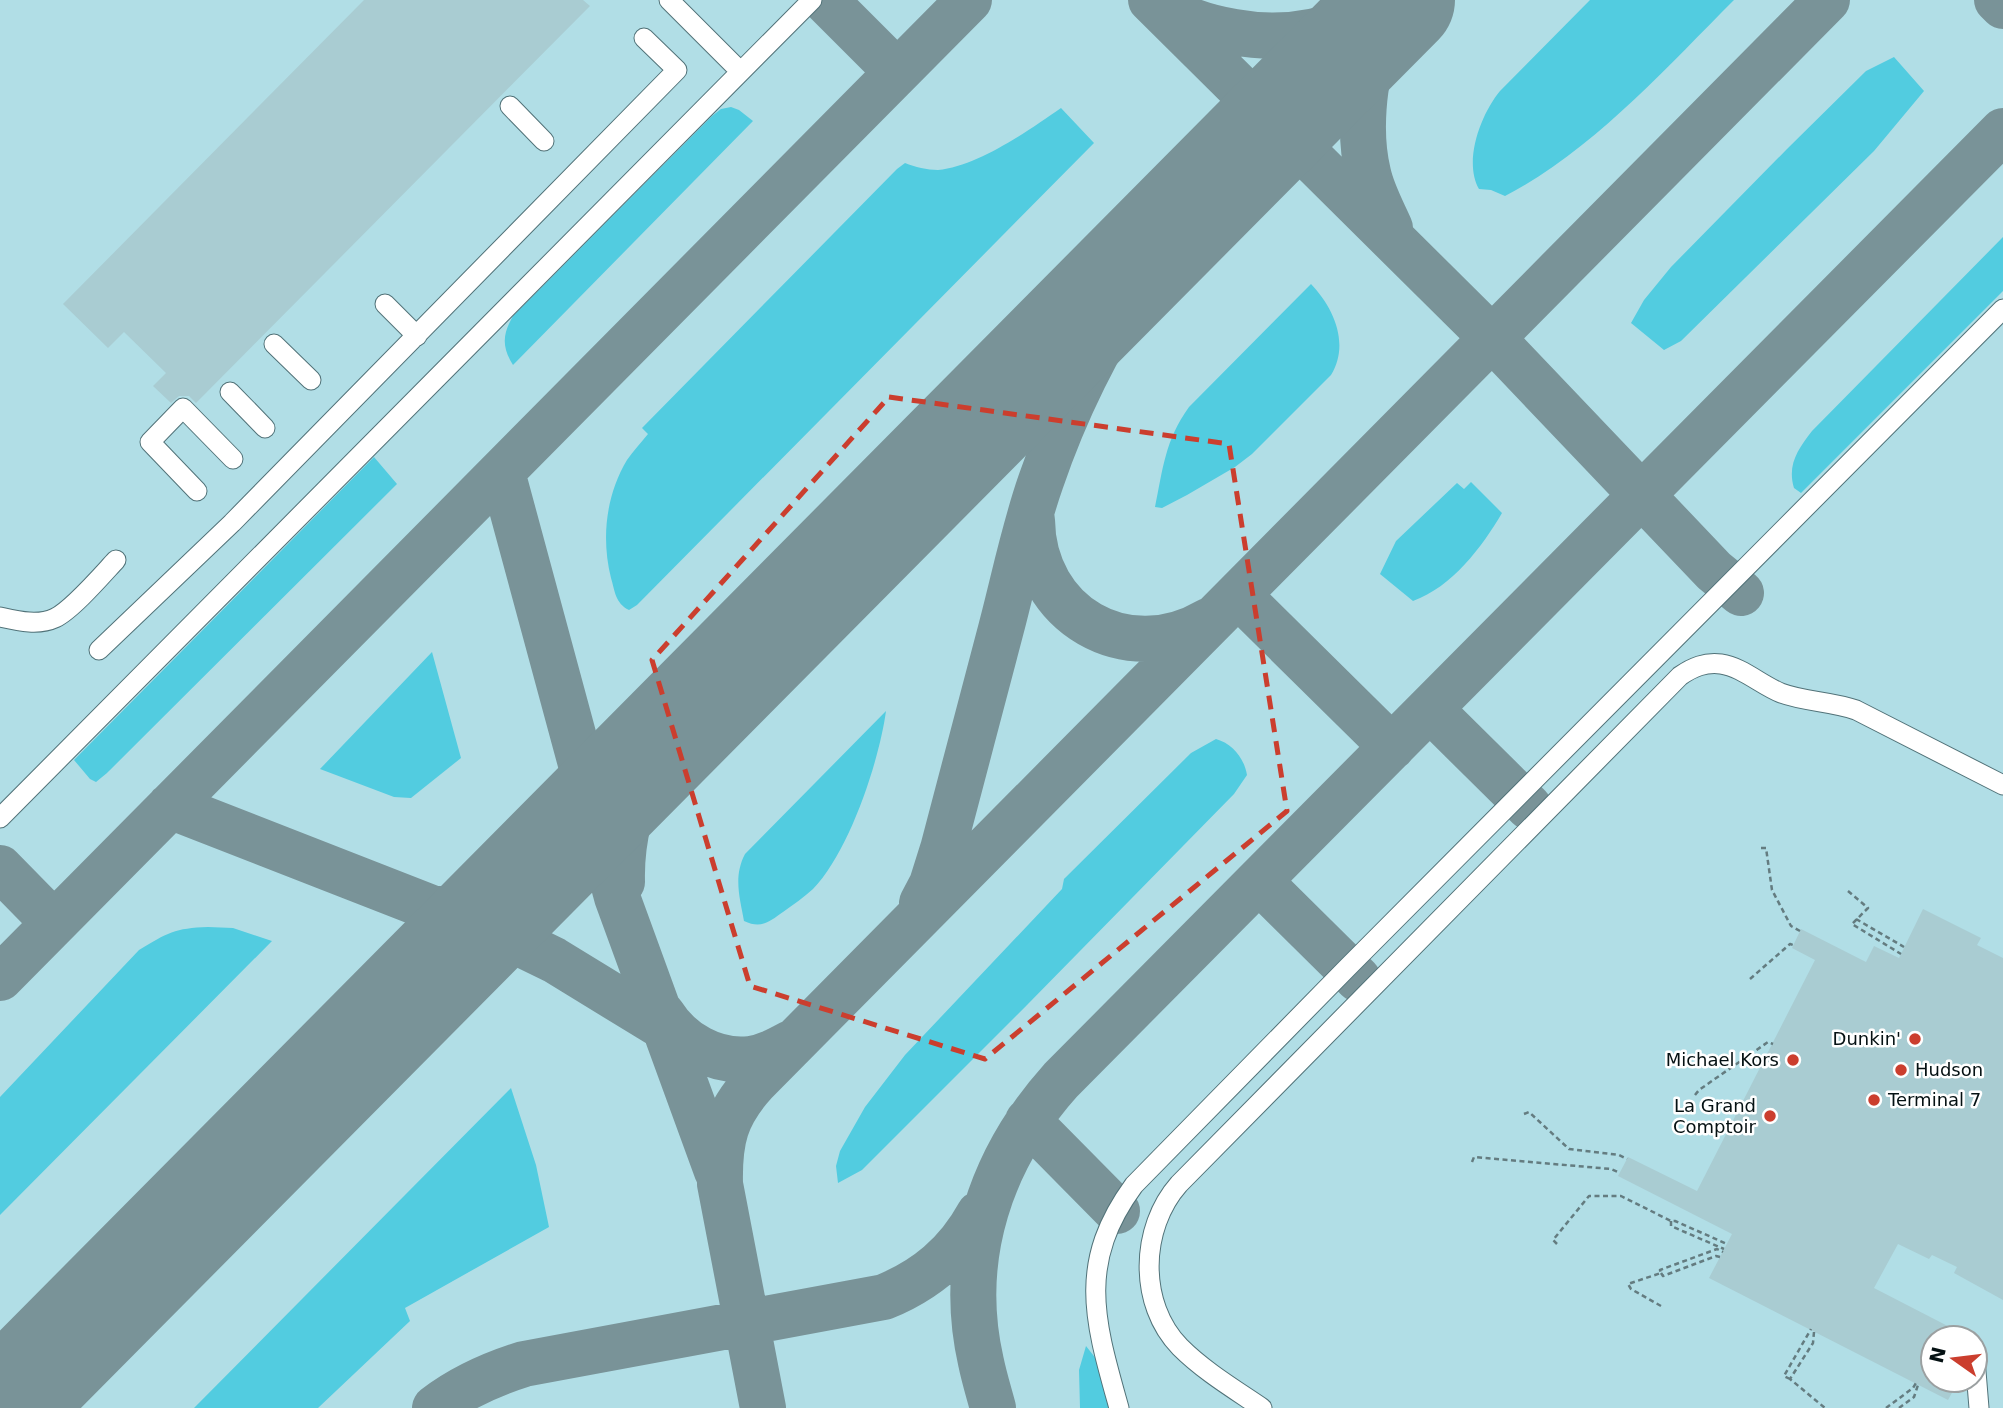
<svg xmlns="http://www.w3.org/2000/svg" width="2003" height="1408" font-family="'DejaVu Sans',sans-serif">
  <rect width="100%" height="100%" fill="#c5e8ef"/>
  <path fill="#b1dee6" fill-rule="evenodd" d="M0 0H2003V1408H0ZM1933 1338H1975V1380H1933Z"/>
  <path fill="#52cce0" d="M1590 0H1734C1665 69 1592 151 1505 196L1491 190 1479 189C1463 161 1481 114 1500 91Z
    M1894 57 1924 91 1874 151 1681 341 1664 350 1631 323 1644 300 1671 267 1787 149 1866 71Z
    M731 107 739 110 753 121 513 365C502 347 502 335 513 316L712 116 721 109Z
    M1061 108 1094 143 637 605 629 610C615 603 615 591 611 578 601 538 606 495 627 460 633 451 641 443 648 434L642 428 897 169 905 163C915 167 927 170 938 170 978 166 1028 131 1061 108Z
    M2003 237V291L1801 493 1794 488C1787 465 1798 449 1812 431Z
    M1311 284C1334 308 1350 344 1331 375L1252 454 1235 467 1187 495 1162 508 1155 507C1163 469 1165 440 1189 407Z
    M374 457 397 484 107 773 96 782 90 779 74 760Z
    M1471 482 1502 513C1482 547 1452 587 1413 601L1380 574 1396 541 1457 483 1464 489Z
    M432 652 461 758 411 798 394 797 320 769Z
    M886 711C879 762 849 852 813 889 804 897 793 905 783 912 769 922 761 929 744 921 740 898 733 877 745 854Z
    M1216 739C1233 744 1244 758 1247 775L1234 794 1027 1005 862 1170 838 1183 836 1166 840 1151 865 1107 905 1055 1062 889 1064 879 1191 753Z
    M208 927 233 928 272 941 0 1215V1097L139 950C167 933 175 928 208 927Z
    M511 1088 536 1165 549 1227 405 1308 410 1321 318 1408H194Z
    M1086 1346 1097 1360 1110 1408H1080L1079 1370Z"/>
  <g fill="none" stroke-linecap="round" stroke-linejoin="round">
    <path stroke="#799398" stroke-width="46" d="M825 0 897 72
      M1151 0 1492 338 1714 571 1741 593
      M1997 0 2003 6
      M1168 9C1188 22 1211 28 1234 32 1289 42 1341 31 1388 0
      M1390 228C1382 210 1372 192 1368 173 1359 136 1362 79 1378 45 1386 29 1396 14 1407 0
      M502 472 617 897 717 1171
      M1032 520C1033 615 1126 669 1208 621
      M1238 595 1392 747
      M1430 709 1529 807
      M170 806 511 939 554 960 675 1034
      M0 868 54 923
      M1259 881 1358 979
      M622 882C621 842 630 803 650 768 663 745 685 726 703 707 731 679 759 650 786 622
      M922 903 932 884 943 849C962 776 982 702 1001 629 1014 580 1024 529 1041 481 1065 411 1098 344 1139 283 1193 204 1265 140 1332 73
      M438 909 463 910 486 906 501 898 518 883 607 793
      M0 978 969 0
      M662 1014C680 1043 715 1063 750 1059 765 1057 778 1050 791 1043
      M1028 1121 1117 1211
      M9 1408 63 1353
      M435 1408C462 1387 492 1374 524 1364L884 1297C926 1280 957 1254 979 1214
      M763 1408 720 1184C719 1140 725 1115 755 1082L1827 0
      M993 1408C989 1393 984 1377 981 1362 957 1257 991 1158 1061 1080L2003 131"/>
    <path stroke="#799398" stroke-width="112" d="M2 1408 1399 0"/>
  </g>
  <path fill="#a9ccd2" d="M364 0H583L590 6 196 403 189 396H179L171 403 153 386 166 373 124 332 108 348 63 304Z
    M1923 909 1981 938 1977 945 2003 958V1300L1954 1273 1957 1267 1932 1255 1929 1259 1898 1244 1874 1288 1971 1338H1933V1380H1959L1948 1400 1709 1278 1732 1234 1618 1176 1628 1157 1697 1191 1815 960 1792 948 1801 929 1866 962 1874 946 1899 958Z"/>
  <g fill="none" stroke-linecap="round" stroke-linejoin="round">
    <g stroke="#517278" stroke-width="21">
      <path id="minor" d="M669 0 740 71
        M510 106 544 141
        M385 304 417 336
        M274 344 311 380
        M230 392 265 428
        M197 491 150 442 183 408 233 459
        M0 617C18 621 38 626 55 618 72 610 102 575 116 560
        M99 650 232 523 677 70 644 38
        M0 818 812 0
        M1975 1359 1979 1408
        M1119 1408C1095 1322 1076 1264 1134 1185L1347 968 2003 309
        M1262 1408C1234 1389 1204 1371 1180 1347 1138 1304 1140 1228 1179 1184L1680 676C1693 667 1705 662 1721 664 1742 667 1761 685 1781 693 1805 702 1831 701 1856 710L2003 785"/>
    </g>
    <path stroke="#647c80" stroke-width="2.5" stroke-dasharray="5 3.5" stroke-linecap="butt" d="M1761 848H1766L1772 890 1791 926 1800 931
      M1848 891 1868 908 1852 924 1901 954
      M1856 919 1904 947
      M1750 979 1790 944 1793 945
      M1695 1095 1699 1090 1768 1042 1773 1044
      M1524 1114 1529 1112 1569 1149 1619 1155 1627 1159
      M1472 1162 1474 1157 1611 1169 1620 1173
      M1671 1221V1226L1724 1249
      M1557 1244 1553 1240 1589 1196H1621L1671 1221H1675L1727 1244
      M1661 1273 1663 1276 1716 1256 1720 1257
      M1661 1306 1631 1289 1628 1284 1661 1273 1660 1270 1717 1249 1723 1252
      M1814 1332 1813 1343 1790 1379 1825 1408
      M1790 1379 1784 1376 1811 1329
      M1886 1408 1913 1388 1916 1383
      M1899 1408 1914 1397 1918 1385"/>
    <use href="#minor" stroke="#fff" stroke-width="19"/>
  </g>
  <path fill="none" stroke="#cb3e2e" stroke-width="5" stroke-dasharray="14 9" stroke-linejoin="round" d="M889 397 1229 444 1287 811 985 1059 750 986 652 660Z"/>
  <g fill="#cb3e2e" stroke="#fff" stroke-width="2.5">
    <circle cx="1915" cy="1039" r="7"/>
    <circle cx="1793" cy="1060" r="7"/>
    <circle cx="1901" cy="1070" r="7"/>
    <circle cx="1874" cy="1100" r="7"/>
    <circle cx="1770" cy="1116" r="7"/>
  </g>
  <g text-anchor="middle" stroke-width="5" stroke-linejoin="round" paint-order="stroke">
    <g font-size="18" fill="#051113" stroke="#fff" text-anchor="end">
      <text x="1901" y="1045">Dunkin'</text>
      <text x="1779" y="1066">Michael Kors</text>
      <text x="1915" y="1076" text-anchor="start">Hudson</text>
      <text x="1888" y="1106" text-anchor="start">Terminal 7</text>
      <text x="1756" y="1112">La Grand<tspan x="1756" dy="21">Comptoir</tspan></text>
    </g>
  </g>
  <g transform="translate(1954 1359) rotate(284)"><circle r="33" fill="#ffffff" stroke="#9ba0a1" stroke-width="2"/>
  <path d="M0-5L12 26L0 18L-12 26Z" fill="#cb3e2e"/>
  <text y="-10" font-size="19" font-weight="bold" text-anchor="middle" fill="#051113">N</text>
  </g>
</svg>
